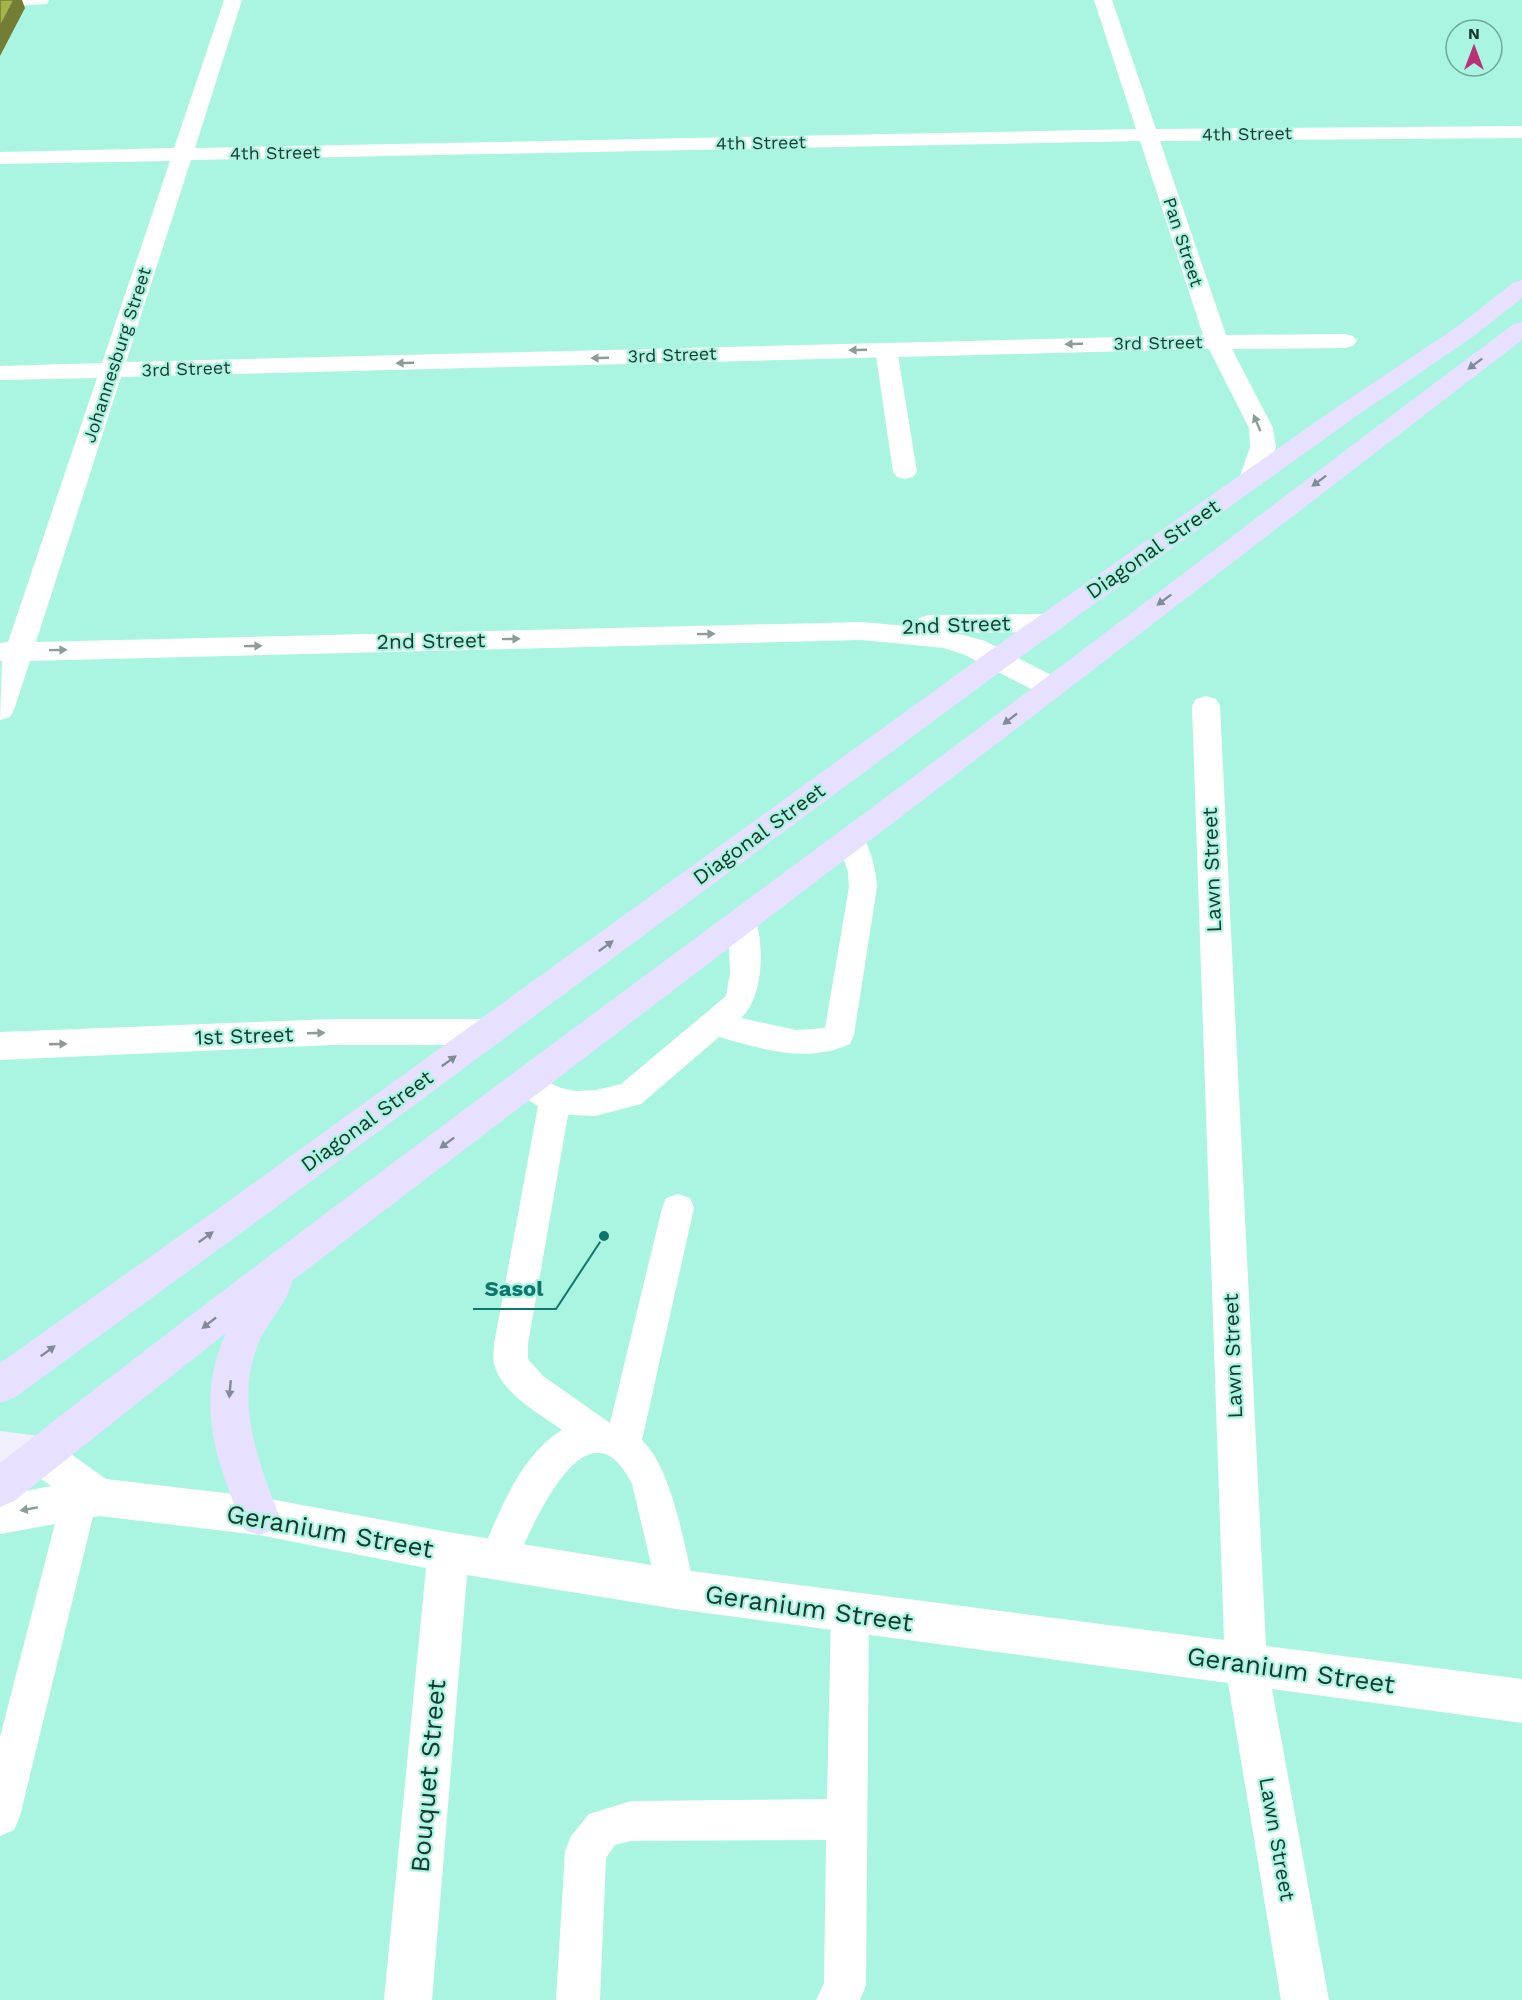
<svg xmlns="http://www.w3.org/2000/svg" width="1522" height="2000" font-family="'Work Sans',sans-serif">
  <rect width="100%" height="100%" fill="#aaf5e1"/>
  <g fill="none" stroke-linecap="round" stroke-linejoin="round">
    <path fill="#fff" fill-rule="evenodd" d="M886 343 894 344 897 349 917 472 913 477 905 479 897 477 893 472 875 349 878 344Z
      M851 829 861 832C870 848 876 868 877 887L854 1035 850 1044C806 1064 763 1049 719 1037L641 1104 596 1116 568 1115 528 1344V1359L543 1376 610 1423 662 1208 666 1198 678 1194 690 1198 694 1208 642 1440C673 1470 684 1546 695 1589L689 1602 676 1608 663 1602 657 1589 632 1484C585 1389 528 1537 511 1573L498 1578 485 1573 479 1560C498 1515 519 1456 562 1430 540 1414 504 1395 495 1367 492 1360 494 1351 494 1344L538 1106 528 1100 523 1091 528 1082 539 1078 561 1088 576 1091 596 1090 621 1084 726 996 730 973 728 920 732 912 742 909 752 912C766 938 764 998 741 1018L796 1030 825 1028 849 887 848 872 837 839 841 832Z
      M79 1482 92 1488 97 1500 20 1816 14 1830 0 1836V1737L61 1500 66 1488Z
      M850 1595 863 1601 869 1614 866 1985 860 2000H816L824 1983 826 1840 631 1841 615 1845 606 1858 600 2000H556L565 1851 571 1836 589 1814 631 1801 827 1799 831 1614 837 1601Z"/>
    <path fill="#fff" fill-rule="evenodd" d="M0 0H49L47 4 0 7Z
      M224 0H242L195 148 1136 129 1094 0H1112L1156 129 1522 126V138L1160 141 1226 335 1345 334 1353 336 1357 341 1353 346 1345 348 1232 349 1273 428 1276 447 1261 485 1252 487 1243 485 1239 479 1250 447 1249 428 1209 349 121 377 36 642 862 622 917 627 915 624 919 618 929 615 1050 614 1060 617 1064 623 1060 629 1050 632 956 633 985 641 1061 680 1065 687 1061 694 1051 697 1041 694 965 655 944 648 862 640 30 661 14 710 10 717 0 720 2 661H0V643L8 642 97 378 0 380V366L102 363 170 161 0 164V152L174 148ZM1140 141 1203 335 126 362 191 160Z
      M1206 696 1216 699 1220 706 1266 1646 1522 1679V1723L1272 1689 1329 2000H1281L1228 1683 676 1609 467 1575 432 2000H384L426 1568 259 1535 99 1516 0 1534V1496L51 1486 26 1468 20 1455 26 1442 40 1436 54 1442 106 1479 259 1497 448 1532 676 1569 1224 1640 1192 706 1196 699Z
      M333 1019H488L500 1023 505 1032 500 1041 488 1045H333L0 1060V1032Z"/>
    <path fill="#f3f0fe" fill-rule="evenodd" d="M0 1431 40 1436 54 1442 60 1455 54 1468 40 1474 0 1469Z"/>
    <path fill="#e7e0fe" fill-rule="evenodd" d="M1522 280V298L1474 336 1355 417 1008 666 252 1225 14 1398 0 1403V1363L226 1203 988 652 1337 407 1458 326 1514 282Z
      M1522 322V340L1037 713 292 1281C289 1300 268 1322 259 1342 234 1402 258 1459 279 1516L273 1530 259 1535 245 1530C216 1462 194 1403 226 1333L14 1501 0 1507V1463C310 1220 628 989 944 754 1135 612 1322 466 1514 324Z"/>
  </g>
  <path fill="#747d34" d="M14 0H22L25 8 0 56V27Z"/>
  <path fill="#a6b34a" stroke="#747d34" stroke-width="1.5" d="M0 0H14L0 27Z"/>
  <defs><path id="oneway-solid" d="M-6-.8H1V-3.2L6.5 0L1 3.2V.8H-6Z" transform="scale(1.5)"/></defs>
  <g fill="#8c9c98">
    <use href="#oneway-solid" transform="translate(1074 344) rotate(178)"/>
    <use href="#oneway-solid" transform="translate(858 350) rotate(178)"/>
    <use href="#oneway-solid" transform="translate(600 358) rotate(178)"/>
    <use href="#oneway-solid" transform="translate(405 363) rotate(178)"/>
    <use href="#oneway-solid" transform="translate(1257 423) rotate(-113)"/>
    <use href="#oneway-solid" transform="translate(706 634) rotate(-1)"/>
    <use href="#oneway-solid" transform="translate(511 639) rotate(-1)"/>
    <use href="#oneway-solid" transform="translate(253 646) rotate(-1)"/>
    <use href="#oneway-solid" transform="translate(58 650) rotate(-1)"/>
    <use href="#oneway-solid" transform="translate(316 1033) rotate(-2)"/>
    <use href="#oneway-solid" transform="translate(58 1044) rotate(-2)"/>
    <use href="#oneway-solid" transform="translate(29 1509) rotate(170)"/>
  </g>
  <g fill="#808c97">
    <use href="#oneway-solid" transform="translate(1475 364) rotate(143)"/>
    <use href="#oneway-solid" transform="translate(1319 481) rotate(143)"/>
    <use href="#oneway-solid" transform="translate(1164 600) rotate(143)"/>
    <use href="#oneway-solid" transform="translate(1010 719) rotate(142)"/>
    <use href="#oneway-solid" transform="translate(606 946) rotate(-36)"/>
    <use href="#oneway-solid" transform="translate(449 1061) rotate(-36)"/>
    <use href="#oneway-solid" transform="translate(447 1143) rotate(143)"/>
    <use href="#oneway-solid" transform="translate(206 1237) rotate(-36)"/>
    <use href="#oneway-solid" transform="translate(209 1323) rotate(142)"/>
    <use href="#oneway-solid" transform="translate(48 1351) rotate(-36)"/>
    <use href="#oneway-solid" transform="translate(230 1389) rotate(95)"/>
  </g>
  <g text-anchor="middle" stroke-width="4.5" stroke-linejoin="round" paint-order="stroke">
    <g font-size="18" fill="#193830" stroke="#aaf5e1">
      <text transform="translate(1247 134) rotate(-1)" y="6">4th Street</text>
      <text transform="translate(761 143) rotate(-1)" y="6">4th Street</text>
      <text transform="translate(275 153) rotate(-1)" y="6">4th Street</text>
      <text transform="translate(1183 242) rotate(72)" y="6">Pan Street</text>
      <text transform="translate(1158 343) rotate(-1)" y="6">3rd Street</text>
      <text transform="translate(117 355) rotate(-72)" y="6">Johannesburg Street</text>
      <text transform="translate(672 355) rotate(-2)" y="6">3rd Street</text>
      <text transform="translate(186 369) rotate(-2)" y="6">3rd Street</text>
    </g>
    <g font-size="21" fill="#193830" stroke="#aaf5e1">
      <text transform="translate(1153 549) rotate(-35)" y="7">Diagonal Street</text>
      <text transform="translate(956 625) rotate(-2)" y="7">2nd Street</text>
      <text transform="translate(431 641) rotate(-1)" y="7">2nd Street</text>
      <text transform="translate(759 834) rotate(-36)" y="7">Diagonal Street</text>
      <text transform="translate(1212 870) rotate(-92)" y="7">Lawn Street</text>
      <text transform="translate(244 1036) rotate(-2)" y="7">1st Street</text>
      <text transform="translate(367 1121) rotate(-36)" y="7">Diagonal Street</text>
      <text transform="translate(1233 1356) rotate(-92)" y="7">Lawn Street</text>
      <text transform="translate(1277 1839) rotate(80)" y="7">Lawn Street</text>
    </g>
    <g font-size="26" fill="#193830" stroke="#aaf5e1">
      <text transform="translate(330 1531) rotate(10)" y="9">Geranium Street</text>
      <text transform="translate(809 1608) rotate(8)" y="9">Geranium Street</text>
      <text transform="translate(1291 1670) rotate(8)" y="9">Geranium Street</text>
      <text transform="translate(428 1776) rotate(-85)" y="9">Bouquet Street</text>
    </g>
  </g>
  <path fill="none" stroke="#0f766e" stroke-width="2" d="M604 1236L556 1309H473"/>
  <circle fill="#0f766e" stroke="#aaf5e1" stroke-width="2" cx="604" cy="1236" r="6"/>
  <g font-size="22" text-anchor="middle" font-weight="bold" fill="#0f766e" stroke="#aaf5e1" stroke-width="4.5" stroke-linejoin="round" paint-order="stroke">
    <text x="514" y="1296">Sasol</text>
  </g>
  <g transform="translate(1474 48)"><circle r="28" fill="#aaf5e1" stroke="#70a99a" stroke-width="1.5"/>
  <path d="M0-4.5L10 22L0 15L-10 22Z" fill="#b93374"/>
  <text y="-9" font-size="16" font-weight="bold" text-anchor="middle" fill="#193830">N</text>
  </g>
</svg>
